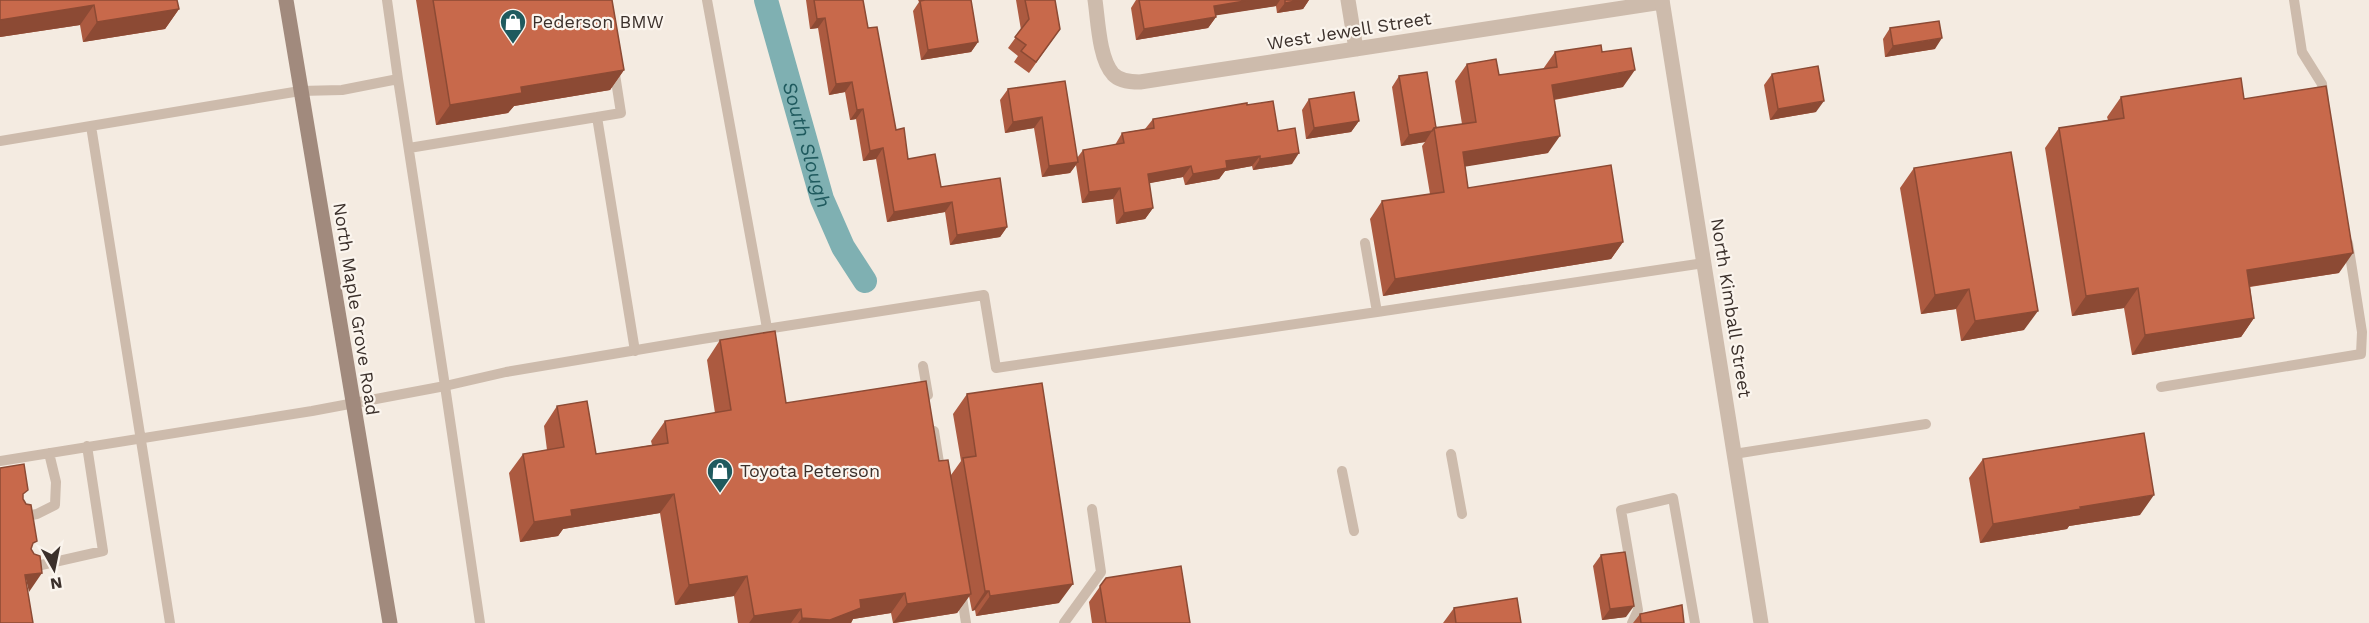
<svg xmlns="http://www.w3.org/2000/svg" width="2369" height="623" font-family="'Work Sans',sans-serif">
  <rect width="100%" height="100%" fill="#f4ebe1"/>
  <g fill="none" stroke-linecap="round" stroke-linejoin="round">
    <path stroke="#7fb0b2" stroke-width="24" id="s1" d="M766 0 822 199 843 247 865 281"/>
    <path stroke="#cdbbac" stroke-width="10" d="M707 0 767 328
      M2294 0 2302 52 2322 84 2324 100
      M614 68 621 113 597 117 635 351
      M91 126 170 623
      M0 141 300 91 342 90 398 79 387 0
      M409 148 597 117
      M1365 243 1377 312 1704 263
      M923 366 928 395
      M2161 387 2361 354 2362 332 2348 243
      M934 431 941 475
      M1451 454 1462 514
      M1734 454 1926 424
      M0 461 312 411 445 386 398 79
      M1342 471 1354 531
      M21 517 37 514 55 505 56 482 49 453
      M28 568 103 551 87 446
      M961 591 966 623
      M480 623 445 386 506 372 702 339 984 295 996 368 1377 312
      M1064 623 1101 572 1092 509
      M1632 623 1638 610 1621 510 1673 498 1695 623"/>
    <path stroke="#cdbbac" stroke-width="15" d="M1095 0C1098 20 1099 59 1113 74 1119 81 1131 82 1140 82L1662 2
      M1348 0 1356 49"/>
    <path stroke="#cdbbac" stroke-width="15" d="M1662 0 1761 623"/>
    <path stroke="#a18a7d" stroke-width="15" d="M286 0 390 623"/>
  </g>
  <path fill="#ac5a40" d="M0 0 179 9 165 29 83 42 80 25 0 37Z
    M416 0H612L624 70 610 90 514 106 508 113 436 125Z
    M806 0H863L868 28 896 130 908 159 941 187 1007 227 1000 237 950 245 945 212 887 222 876 159 863 161 856 119 850 120 845 92 829 95 818 28 810 29Z
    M918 0H971L978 42 971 52 921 60 913 11 919 2Z
    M1016 0H1055L1060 29 1029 73 1014 62 1018 56 1008 48 1021 30Z
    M1136 0H1309L1303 9 1277 13 1276 6 1215 15 1216 17 1208 28 1136 40 1131 8Z
    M1890 28 1935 49 1885 57 1883 39Z
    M1555 52H1602L1623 87 1554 100 1548 153 1465 166 1468 188 1623 242 1611 259 1383 296 1370 219 1382 201 1430 194 1422 146 1425 142 1401 146 1392 87 1399 76 1436 128 1462 124 1455 81 1467 64 1499 75 1543 69Z
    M1772 74 1816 112 1770 120 1764 85Z
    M1065 81 1077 158 1083 150 1115 145 1122 133 1145 129 1153 119 1247 105 1278 131 1292 164 1253 170 1252 166 1225 171 1219 179 1185 185 1183 177 1149 183 1153 208 1145 219 1116 224 1113 199 1082 203 1076 165 1070 173 1042 177 1034 128 1005 133 1000 100 1008 89Z
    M2121 97 2244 99 2339 273 2250 287 2254 318 2241 337 2132 355 2124 308 2072 316 2045 148 2059 128 2108 120 2107 117Z
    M1309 99 1359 121 1351 132 1306 139 1302 110Z
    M1914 168 2024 330 1961 341 1956 309 1921 314 1900 188Z
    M720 340 786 403 939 461 951 475 961 461 953 414 967 394 1059 603 976 616 975 610 972 611 969 596 957 613 895 623H893L891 613 853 619 851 623H738L734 596 675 605 660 513 563 529 558 536 520 542 509 473 523 454 547 450 544 426 557 406 596 454 652 445 651 441 665 421 715 413 707 360Z
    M1983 459 2140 515 2069 526 2067 529 1980 543 1969 478Z
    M1601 555 1626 617 1602 620 1593 566Z
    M1106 578 1190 623H1092L1089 602Z
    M1454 608 1521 623H1443Z
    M1640 614 1684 623H1633Z"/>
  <path fill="#8c4a34" d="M1251 0H1280L1276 6 1206 17 1214 6Z
    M1301 0H1309L1303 9 1277 13 1285 3Z
    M94 5 80 25 0 37V20Z
    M179 9 165 29 83 42 97 22Z
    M1216 17 1208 28 1136 40 1144 29Z
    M825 18 818 28 810 29 817 19Z
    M1942 38 1935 49 1885 57 1893 46Z
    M978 42 971 52 921 60 928 50Z
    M624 70 610 90 514 106 508 113 436 125 450 105 521 87Z
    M1635 70 1623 87 1540 102 1552 85Z
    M852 82 845 92 829 95 836 84Z
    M1824 101 1816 112 1770 120 1778 109Z
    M863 109 856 119 850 120 857 110Z
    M1042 117 1034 128 1005 133 1013 122Z
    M1359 121 1351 132 1306 139 1314 128Z
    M1432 131 1425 142 1401 146 1409 135Z
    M1560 136 1548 153 1451 169 1463 152Z
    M883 148 876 159 863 161 870 151Z
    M1299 153 1292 164 1253 170 1260 159Z
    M1260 156 1252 166 1225 171 1219 179 1185 185 1193 174 1226 161Z
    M1078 162 1070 173 1042 177 1049 166Z
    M1191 166 1183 177 1140 185 1148 174Z
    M1120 188 1113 199 1082 203 1089 192Z
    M952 202 945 212 887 222 894 212Z
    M1153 208 1145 219 1116 224 1124 213Z
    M1007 227 1000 237 950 245 957 235Z
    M1623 242 1611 259 1383 296 1395 279Z
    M2353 253 2339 273 2233 289 2247 270Z
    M2138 288 2124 308 2072 316 2086 296Z
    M1969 289 1956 309 1921 314 1935 295Z
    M2038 311 2024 330 1961 341 1975 321Z
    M2254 318 2241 337 2132 355 2145 335Z
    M674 494 660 513 563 529 558 536 520 542 534 522 571 510Z
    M2154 495 2140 515 2069 526 2067 529 1980 543 1993 524 2080 507Z
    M42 573 29 592 25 575Z
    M747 576 734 596 675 605 689 585Z
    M1073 584 1059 603 976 616 990 596Z
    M985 591H989L975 610 972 611Z
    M905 593 891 613 853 619 851 623H798L802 618 860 600Z
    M971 594 957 613 893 623 907 604Z
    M1634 606 1626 617 1602 620 1610 609Z
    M801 609 791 623H749L754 616Z"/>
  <path fill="#c8694b" stroke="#8c4a34" stroke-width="1.5" d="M0 0H177L179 9 97 22 94 5 0 20Z
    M433 0H612L624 70 521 87 522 93 450 105Z
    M814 0H863L868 28 877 27 896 130 904 128 908 159 935 154 941 187 1000 178 1007 227 957 235 952 202 894 212 883 148 870 151 863 109 857 110 852 82 836 84 825 18 817 19Z
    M925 0H971L978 42 928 50 920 1Z
    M1025 0H1055L1060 29 1036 62 1021 51 1026 45 1015 37 1029 19Z
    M1139 0H1251L1214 6 1216 17 1144 29Z
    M1285 0H1301L1285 3Z
    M1939 21 1942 38 1893 46 1890 28Z
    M1601 45 1602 52 1631 48 1635 70 1552 85 1560 136 1463 152 1468 188 1611 165 1623 242 1395 279 1382 201 1444 192 1434 128 1476 122 1467 64 1496 59 1499 75 1557 67 1555 52Z
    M1818 66 1824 101 1778 109 1772 74Z
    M1427 72 1436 128H1434L1432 131 1409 135 1399 76Z
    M2241 78 2244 99 2326 86 2353 253 2247 270 2254 318 2145 335 2138 288 2086 296 2059 128 2124 118 2121 97Z
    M1065 81 1078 162 1049 166 1042 117 1013 122 1008 89Z
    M1354 92 1359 121 1314 128 1309 99Z
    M1273 101 1278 131 1295 128 1299 153 1260 159V156L1226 161 1227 168 1193 174 1191 166 1148 174 1153 208 1124 213 1120 188 1089 192 1083 150 1124 143 1122 133 1154 128 1153 119 1247 103V105Z
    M2011 152 2038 311 1975 321 1969 289 1935 295 1914 168Z
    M775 331 786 403 926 381 939 461 948 460 971 594 907 604 905 593 860 600 861 608 830 620 802 618 801 609 754 616 747 576 689 585 674 494 571 510 572 516 534 522 523 454 564 447 557 406 587 401 596 454 668 443 665 421 731 410 720 340Z
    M1042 383 1073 584 990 596 989 591H985L963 458 976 456 967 394Z
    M2144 433 2154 495 2080 507 2081 509 1993 524 1983 459Z
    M24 464 28 490 23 494V499L26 504 31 505 37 541 33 543 31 549 34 554 40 556 42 573 25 575 33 623H0V468Z
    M1625 552 1634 606 1610 609 1601 555Z
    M1181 566 1190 623H1106L1100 586 1106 578Z
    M1517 598 1521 623H1456L1454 608Z
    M1682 605 1684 623H1641L1640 614Z"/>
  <defs>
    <g id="shop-pin" transform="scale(1.35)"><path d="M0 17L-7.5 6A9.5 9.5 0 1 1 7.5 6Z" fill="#1f5a5e" stroke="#fbf5ee"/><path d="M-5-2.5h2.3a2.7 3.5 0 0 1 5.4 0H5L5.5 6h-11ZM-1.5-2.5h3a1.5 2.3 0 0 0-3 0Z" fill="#fff"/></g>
  </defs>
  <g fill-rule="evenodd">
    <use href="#shop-pin" x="513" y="22"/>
    <use href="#shop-pin" x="720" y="471"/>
  </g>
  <g text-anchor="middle" stroke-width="4.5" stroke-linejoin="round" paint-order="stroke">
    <g font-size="18" fill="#3b302b" stroke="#fbf5ee" text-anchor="start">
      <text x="532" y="28">Pederson BMW</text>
      <text x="740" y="477">Toyota Peterson</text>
    </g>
    <g font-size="18" fill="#3b302b" stroke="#fbf5ee">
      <text transform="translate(1349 31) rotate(-9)" y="6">West Jewell Street</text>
      <text transform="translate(1731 308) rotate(81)" y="6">North Kimball Street</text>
      <text transform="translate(356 309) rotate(81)" y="6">North Maple Grove Road</text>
    </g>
    <g font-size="20" font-style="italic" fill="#1f5a5e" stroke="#fbf5ee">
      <text dy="7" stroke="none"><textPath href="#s1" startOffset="150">South Slough</textPath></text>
    </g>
  </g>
  <g transform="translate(54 569) rotate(171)" stroke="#fbf5ee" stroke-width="4.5" paint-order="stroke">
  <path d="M0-4.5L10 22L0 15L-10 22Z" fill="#3b302b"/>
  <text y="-9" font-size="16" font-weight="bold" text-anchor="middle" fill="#3b302b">N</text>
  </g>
</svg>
